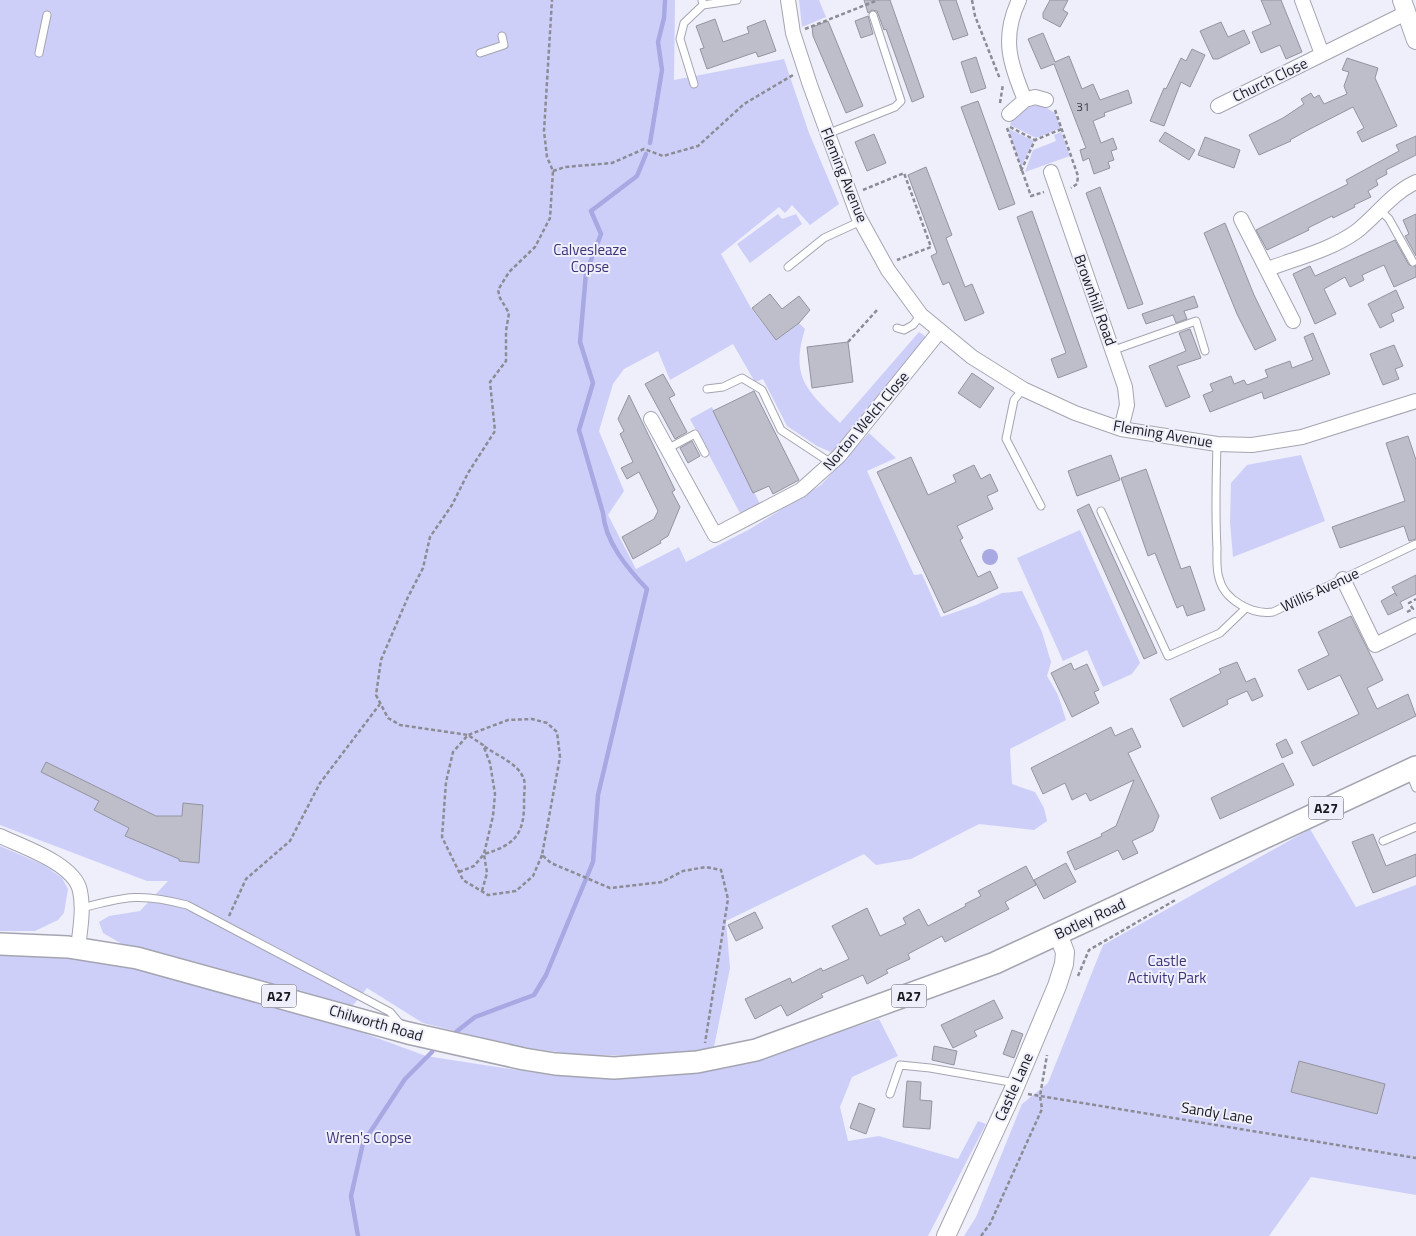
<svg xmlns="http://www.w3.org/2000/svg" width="1416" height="1236" font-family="'Titillium Web',sans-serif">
  <rect width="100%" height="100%" fill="#eeeffb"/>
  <path fill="#cecff9" d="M0 0H675L674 80 784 59 809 133 839 204 810 225 792 205 785 213 779 207 721 254 751 308 776 340 799 323 805 329C790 378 807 390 840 423L919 332 925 336 924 344 833 453 817 446 787 426 763 379 755 382 733 344 670 380 658 351 624 369 613 384 599 431 624 491 608 515 636 569 679 547 686 562 750 529 821 485 869 433 896 458 867 471 914 575 922 574 941 617 976 605 1002 593 1022 591 1042 632 1051 662 1047 676 1058 695 1066 720 1010 749 1012 784 1035 792 1044 808 1047 821 1034 830 979 824 911 859 876 865 864 854 726 921 730 968 713 1052 670 1056 580 1055 515 1046 423 1023 367 988 350 1009 122 944 103 933 99 922 109 916 140 911 168 881H147L0 825Z
    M799 0H819L826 17 802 27Z
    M1040 104 1055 113 1061 128 1036 138 1010 125C1014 110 1026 108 1040 104Z
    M1009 129 1034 141 1021 167 1009 133Z
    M1061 132 1070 156 1025 172 1033 150 1056 141 1054 135Z
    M778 214 782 219 796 214 802 224 750 263 737 244Z
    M712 407 760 504 741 515 690 419Z
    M1301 455 1325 521 1233 557 1230 522 1231 483 1247 465Z
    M1080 530 1140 663 1132 674 1103 687 1087 650 1063 661 1017 558Z
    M1310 829 1356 907 1416 885V1195L1311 1177 1269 1236H964L976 1217 1022 1104 1048 1083 1103 945Z
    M0 846 44 865 62 878 68 889 64 913 58 920 35 931H0Z
    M60 954 122 965 323 1018 426 1056 556 1076H649L728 1068 879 1019 898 1056 852 1077 840 1107 848 1141 879 1136 958 1159 978 1121 986 1124 928 1236H0V955Z"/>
  <path fill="#a8a8e2" d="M982 557a8 8 0 1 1 16 0a8 8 0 1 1-16 0Z"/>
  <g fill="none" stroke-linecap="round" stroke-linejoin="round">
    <path stroke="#a8a8e2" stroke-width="4.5" d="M650 143 662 70 658 42 664 18 665 0
      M456 1032 475 1017 534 995 546 975 593 862 598 795 647 589C628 569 605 542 603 513L579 430 593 383 580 342 586 273 601 234 591 211 637 176 646 154
      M358 1236 351 1196 363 1143 405 1079 432 1052"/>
  </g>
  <path fill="#bdbeca" stroke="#94949f" d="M864 0H890L924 97 912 102 886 29 884 30 877 11 872 10 868 13Z
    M939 0H956L968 35 953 40Z
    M1050 0H1068L1063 10 1068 13 1060 27 1043 18V13Z
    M1261 0H1281L1302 52 1286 59 1280 45 1261 53 1252 32 1271 24Z
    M868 16 873 34 861 38 855 21Z
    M715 19 723 42 749 33 747 27 765 20 776 51 758 57 756 52 707 69 700 49 704 48 696 26Z
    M828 21 863 106 846 113 813 36 812 27Z
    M1221 22 1228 37 1244 30 1250 43 1218 59H1213L1200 31Z
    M1043 33 1055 62 1069 56 1082 89 1093 84 1100 100 1128 90 1132 103 1104 113 1105 116 1093 121 1101 143 1113 138 1117 149 1111 151 1114 160 1108 162 1110 168 1094 174 1089 158 1083 161 1080 150 1086 148 1054 64 1041 69 1028 39Z
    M1192 49 1205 55 1190 87 1181 82 1164 126 1150 121 1164 88 1166 89 1181 58 1186 61Z
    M976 57 986 88 971 93 961 62Z
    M1347 58 1378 68 1375 78 1397 126 1362 142 1357 132 1364 128 1353 107 1308 130 1290 140 1291 141 1259 155 1249 135 1283 118 1304 104 1301 99 1311 93 1314 98 1319 95 1324 104 1347 94 1344 86 1349 72 1342 70Z
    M978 101 1015 204 999 210 961 107Z
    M1165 132 1195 150 1189 160 1159 141Z
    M874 134 886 163 867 171 855 142Z
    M1416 136V155L1386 170 1387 174 1376 180 1378 185 1368 191 1371 197 1354 205 1355 207 1333 218 1332 216 1308 228 1309 230 1267 250 1256 230 1348 184 1346 180 1399 151 1396 145Z
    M1205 137 1240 150 1234 168 1198 155Z
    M926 167 952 235 946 238 965 287 972 284 984 313 965 321 949 282 943 285 931 256 937 253 908 175Z
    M1100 187 1143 304 1128 309 1086 193Z
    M1032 211 1087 367 1058 378 1051 359 1066 353 1017 217Z
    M1416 214V256L1405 236 1409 234 1403 220Z
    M1225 223 1254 295 1276 340 1255 350 1237 314 1204 233Z
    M1395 240 1409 265 1416 266V277L1394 287 1384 265 1362 275 1364 280 1350 287 1345 277 1324 289 1336 314 1315 324 1293 274 1310 266 1315 276Z
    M1396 290 1404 308 1391 314 1394 321 1380 328 1368 304Z
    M770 294 782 309 799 296 810 310 799 323 776 340 752 308Z
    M1194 296 1198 307 1184 311 1187 319 1176 323 1173 315 1146 324 1142 314Z
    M1190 329 1201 358 1177 366 1190 397 1166 407 1149 366 1186 351 1179 333Z
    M1313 333 1330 374 1264 399 1262 392 1210 412 1203 395 1213 391 1210 384 1231 376 1234 384 1244 380 1247 385 1268 377 1265 370 1290 361 1292 368 1313 360 1304 337Z
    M848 342 853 382 812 388 807 347Z
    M1394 345 1403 366 1395 369 1399 379 1383 385 1370 354Z
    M972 373 994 388 980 408 958 393Z
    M663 374 675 395 669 398 687 432 675 439 645 384Z
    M754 391 799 480 773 494 769 486 753 493 713 411Z
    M629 395 675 490 672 492 680 507 668 536 660 541 661 543 633 559 622 537 654 519 658 511 639 472 627 479 621 468 633 462 620 434 624 431 618 419Z
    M1408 436 1416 460V539L1409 541 1404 526 1340 548 1332 527 1405 501 1386 443Z
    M692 441 700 456 688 463 680 448Z
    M1111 455 1120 480 1077 496 1068 471Z
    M911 457 928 495 956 482 953 475 974 465 981 479 990 474 998 491 987 496 993 509 957 526 963 538 960 540 978 577 990 571 998 588 944 613 877 472Z
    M1146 469 1181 569 1190 566 1205 610 1187 616 1183 605 1177 608 1155 553 1148 556 1121 478Z
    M1089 504 1157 653 1144 659 1077 510Z
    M1416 575V594L1400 602 1403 608 1388 615 1381 601 1395 593 1397 596 1392 587Z
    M1351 616 1383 680 1367 688 1377 709 1408 694 1416 716 1313 766 1301 742 1359 714 1340 675 1308 690 1298 670 1329 655 1318 632Z
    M1237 662 1246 682 1255 678 1263 696 1252 701 1247 691 1227 700 1228 704 1183 727 1170 699 1221 673 1219 669Z
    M1071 663 1074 670 1087 664 1099 690 1094 692 1099 703 1072 717 1051 673Z
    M1111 727 1115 736 1132 728 1141 747 1128 753 1159 816 1153 831 1132 841 1138 853 1123 860 1118 850 1075 870 1067 852 1102 836 1101 834 1116 826 1134 780 1090 801 1086 793 1072 800 1065 783 1043 794 1031 768Z
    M1286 739 1293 753 1282 758 1276 744Z
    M46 762 156 816H182L183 803 203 805 199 863 179 861V859L125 836 129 828 94 810 99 801 41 772Z
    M1283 763 1294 785 1220 819 1211 798Z
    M1373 834 1386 866 1416 854V876L1373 893 1352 842Z
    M1066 863 1076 882 1044 899 1034 880Z
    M1026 866 1036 885 1005 902 1009 909 945 942 942 936 908 954 910 959 886 970 888 973 867 984 863 975 821 994 823 997 787 1016 781 1005 755 1019 745 999 790 978 792 983 821 968 823 971 849 959 832 926 867 908 880 936 906 924 903 918 919 909 928 926 966 906 965 904 981 896 978 891Z
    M755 912 763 928 736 941 728 925Z
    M994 1000 1003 1018 974 1031 977 1036 953 1048 941 1025Z
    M1012 1030 1023 1034 1014 1058 1003 1054Z
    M934 1046 957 1051 954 1065 932 1060Z
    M1299 1061 1385 1084 1377 1114 1291 1092Z
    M907 1081 921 1082 920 1100 932 1101 930 1129 903 1127Z
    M859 1103 875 1109 866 1134 850 1128Z"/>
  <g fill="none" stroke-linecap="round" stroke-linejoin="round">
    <g stroke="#a4a5b0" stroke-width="9">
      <path id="service" d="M702 0 703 5 737 0
        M39 53 47 15
        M480 53 504 45 502 36
        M694 84 680 39 684 23 703 5
        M827 134 895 107 901 101 873 15
        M1380 210 1389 219 1413 262
        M788 267 824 238 861 221
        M897 328 904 330 913 325 921 315
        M1114 350 1196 321 1205 351
        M707 389 723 387 742 378 762 390 781 430 831 463
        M1023 389 1014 400 1006 439 1041 506
        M1217 444C1216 479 1215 513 1217 548 1217 557 1216 569 1219 578 1224 600 1252 615 1273 612L1416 544
        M667 449 695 434 705 453
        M1101 511 1168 656 1220 633 1246 608
        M1410 773 1416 788
        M1383 841 1416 827
        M82 908C126 896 142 893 187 905L390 1012 401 1025
        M890 1094 900 1065 930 1068 1016 1083"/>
    </g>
    <g stroke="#a4a5b0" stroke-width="16">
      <path id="minor" d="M788 0 793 33 810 85 858 216 888 270 921 315 972 357 1023 389 1075 413 1121 429 1217 444 1252 445 1302 437 1416 401
        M1019 0C1001 38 1010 64 1025 100L1035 97 1046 100
        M1302 0 1322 54
        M1218 106 1406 13
        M1009 114 1025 100
        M1051 172 1125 387 1127 405 1121 429
        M1241 219 1293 321
        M1268 269C1297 258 1331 250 1357 231 1377 215 1392 193 1416 182
        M651 419 715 535 801 490 839 456 939 332
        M1343 579 1375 645 1416 625
        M0 836C23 847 75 864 80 891 84 909 80 930 78 948"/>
    </g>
    <g stroke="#a4a5b0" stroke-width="20">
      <path id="tertiary" d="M1402 0 1416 40
        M946 1236 1013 1091 1057 986 1064 964 1065 952 1058 934"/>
    </g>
    <g stroke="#a4a5b0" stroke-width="24">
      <path id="primary" d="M0 944 68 947 137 958 408 1033 524 1059 555 1064 614 1068 697 1062 756 1050 995 963 1416 767"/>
    </g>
    <path stroke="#8c8c95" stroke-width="2.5" stroke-dasharray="4 2.5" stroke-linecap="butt" d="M972 0 975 16 1000 79
      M805 29 878 0
      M1000 103 1003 84
      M1055 110 1078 176 1077 184 1071 188
      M1010 127 1035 140
      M1007 128 1031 196 1044 192
      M553 171 565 167 612 163 644 149 663 156 698 146 744 104 793 75
      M1021 171 1035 140 1062 129
      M863 190 904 173 931 247 897 260
      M848 342 878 309
      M1407 612 1413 609 1409 603 1416 599
      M542 855 533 876 516 891 488 895 463 880 442 837 446 782 453 752 468 735 508 720 532 719 547 723 557 732 560 757 542 855 551 863 610 888 662 882 683 871 706 867 721 870 728 899 705 1043
      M459 872 474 866 484 854 493 816 495 794 490 763 483 745 468 735 400 725 388 718 376 695 381 660 408 597 423 568 430 537 452 505 468 473 495 431 490 382 506 361V331L509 313 500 298 498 290 509 272 535 247 550 218 553 171 547 157 544 131 552 0
      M482 891 487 873 484 854C516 845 525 833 524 799 524 793 526 782 523 777 516 762 497 756 484 746
      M229 916 246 879 290 841 320 783 380 704
      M1078 976 1089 950 1177 899
      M1028 1094 1416 1158
      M981 1236 990 1224 1042 1109 1040 1096 1047 1055"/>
    <use href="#service" stroke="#fff" stroke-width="7"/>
    <use href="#minor" stroke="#fff" stroke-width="14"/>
    <use href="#tertiary" stroke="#fff" stroke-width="18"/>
    <use href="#primary" stroke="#fff" stroke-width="21"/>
  </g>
  <g text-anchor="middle" stroke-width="4" stroke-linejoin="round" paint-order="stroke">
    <g font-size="12" fill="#424249">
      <text x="1083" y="111">31</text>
    </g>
    <g fill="#eeeffb" stroke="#595960" stroke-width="1">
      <rect x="1308.5" y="796.5" width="35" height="23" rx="4"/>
      <rect x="261.5" y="984.5" width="35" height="23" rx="4"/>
      <rect x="891.5" y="984.5" width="35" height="23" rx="4"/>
    </g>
    <g font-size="14" font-weight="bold" fill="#19191e">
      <text x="1326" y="813">A27</text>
      <text x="279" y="1001">A27</text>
      <text x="909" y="1001">A27</text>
    </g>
    <g font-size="15" fill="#19191e" stroke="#eeeffb">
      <text transform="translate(1270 80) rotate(-26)" y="5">Church Close</text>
      <text transform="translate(844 175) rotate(68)" y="5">Fleming Avenue</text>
      <text transform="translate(1095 300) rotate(70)" y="5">Brownhill Road</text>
      <text transform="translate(866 421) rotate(-50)" y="5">Norton Welch Close</text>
      <text transform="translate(1163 434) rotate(10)" y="5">Fleming Avenue</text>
      <text transform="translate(1320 590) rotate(-25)" y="5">Willis Avenue</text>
      <text transform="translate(1090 919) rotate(-25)" y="5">Botley Road</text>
      <text transform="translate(376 1023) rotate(16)" y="5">Chilworth Road</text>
      <text transform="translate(1014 1087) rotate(-66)" y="5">Castle Lane</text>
      <text transform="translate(1217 1113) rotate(9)" y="5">Sandy Lane</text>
    </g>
    <g font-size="15" fill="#3c3479" stroke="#eeeffb">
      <text x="590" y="255">Calvesleaze<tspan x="590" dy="17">Copse</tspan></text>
      <text x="1167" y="966">Castle<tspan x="1167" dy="17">Activity Park</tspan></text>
      <text x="369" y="1143">Wren's Copse</text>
    </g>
  </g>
</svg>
